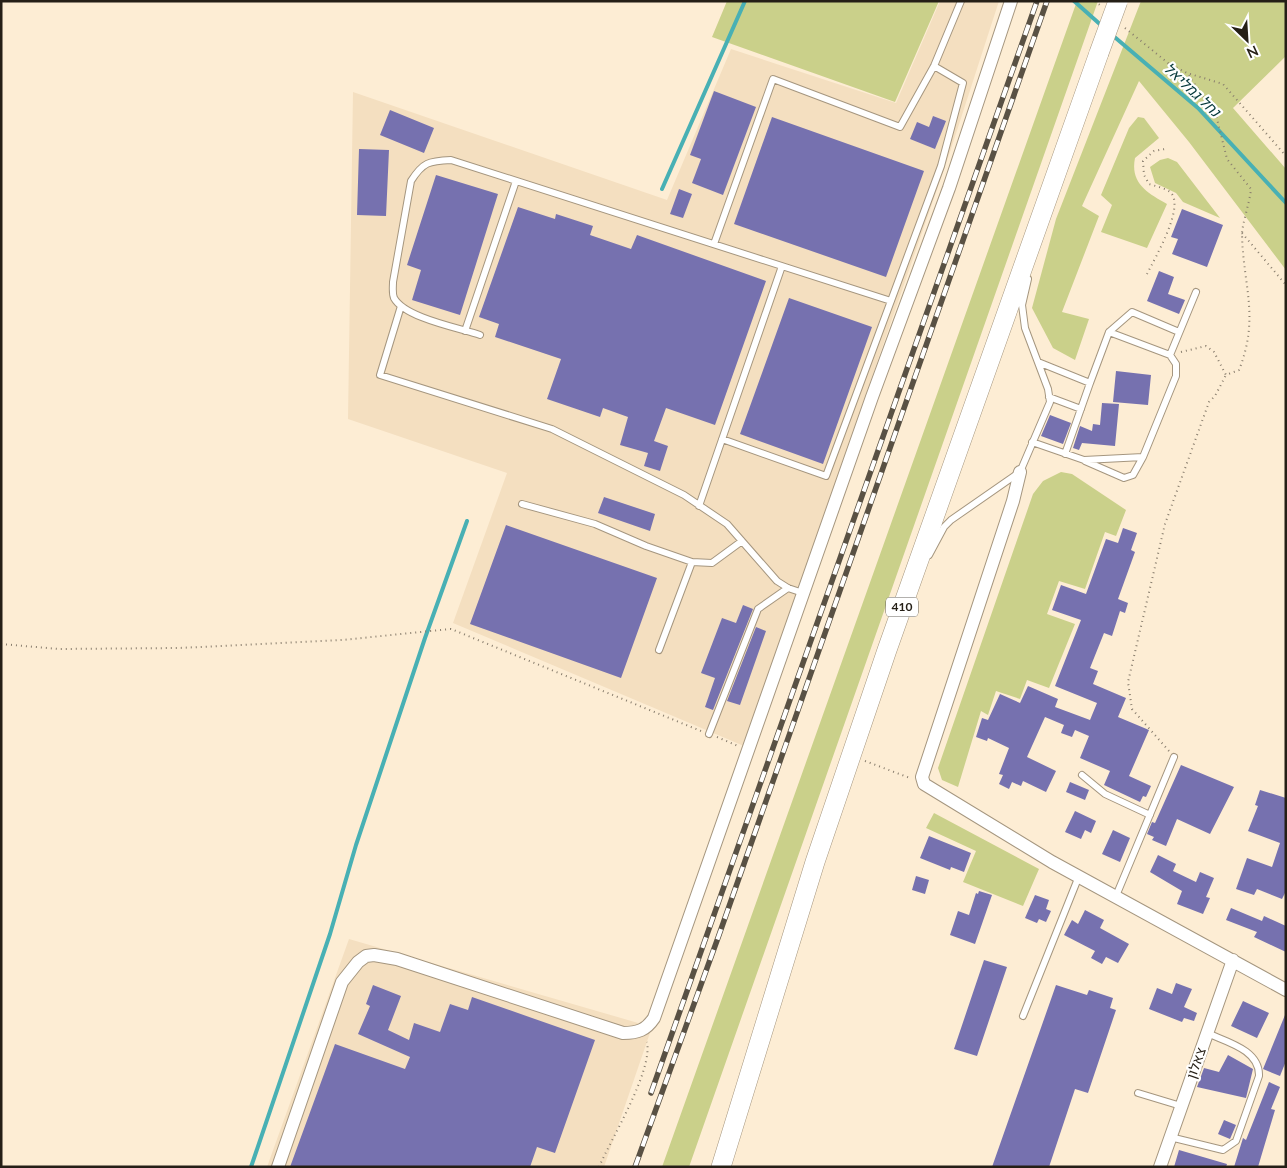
<svg xmlns="http://www.w3.org/2000/svg" width="1287" height="1168" font-family="Lato,Heebo,sans-serif">
  <rect width="100%" height="100%" fill="#fdedd4"/>
  <path fill="#f4dfc0" d="M940 1H999L950 152 744 746 453 623 507 473 348 419 353 92 667 200 731 49 896 103Z
    M349 939 652 1027 604 1167H267Z"/>
  <path fill="#cad08a" d="M727 1H939L895 102 712 37Z
    M1077 1H1098L689 1167H662Z
    M1141 1H1286V56L1233 108 1286 169V270L1189 142 1139 81 1082 206 1099 216 1062 312 1089 319 1075 360 1053 348 1032 308 1056 219Z
    M1138 117 1144 118 1159 138 1135 158C1130 183 1147 193 1167 204L1147 248 1101 232 1112 205 1101 195 1129 128Z
    M1168 158 1177 162 1220 218 1183 202 1176 193 1155 183 1150 167 1160 160Z
    M1061 472 1072 474 1126 510 1116 536 1105 532 1085 589 1059 581 1047 614 1075 624 1049 688 1027 680 1020 699 996 691 988 715 981 711 958 787 942 780 938 768 1033 494 1043 481Z
    M934 813 1039 869 1023 906 963 882 976 851 926 828Z"/>
  <g fill="none" stroke-linecap="round" stroke-linejoin="round">
    <path stroke="#48b0b4" stroke-width="4" d="M1074 1 1102 26
      M1111 34 1198 108 1286 203
      M662 189 745 1
      M251 1167 330 934 356 845 425 638 467 521"/>
  </g>
  <path fill="#7671af" d="M714 91 756 107 723 195 692 183 701 159 690 155Z
    M390 110 434 128 424 153 380 135Z
    M933 116 946 121 935 149 910 139 917 122 929 127Z
    M772 117 924 171 886 277 734 224Z
    M359 149 389 150 386 216 357 215Z
    M436 175 498 194 460 315 412 300 421 270 407 265Z
    M679 189 692 194 683 218 670 214Z
    M518 207 555 219 556 214 593 226 590 235 631 249 637 235 766 281 715 425 666 408 654 441 668 446 660 471 644 466 648 453 620 445 628 417 603 408 600 417 547 399 561 359 495 337 499 324 479 317Z
    M1182 209 1223 225 1207 267 1172 254 1178 239 1171 237Z
    M1159 271 1174 277 1168 294 1185 300 1179 314 1147 301Z
    M789 298 872 327 823 464 740 434Z
    M1116 371 1151 375 1148 405 1113 402Z
    M1102 403 1119 404 1115 446 1082 443 1079 450 1073 448 1080 426 1092 431 1093 424 1100 425Z
    M1050 415 1071 423 1063 444 1041 436Z
    M604 497 655 514 650 531 598 513Z
    M506 525 657 578 621 678 470 624Z
    M1123 528 1137 533 1131 550 1135 552 1118 599 1128 603 1125 613 1120 611 1112 636 1104 633 1090 668 1098 671 1093 684 1126 698 1118 717 1149 730 1129 776 1151 786 1146 797 1143 796 1140 802 1104 785 1110 771 1080 758 1089 736 1075 730 1072 737 1061 733 1064 725 1045 717 1027 757 1056 771 1046 792 1023 781 1021 786 1012 782 1009 789 999 784 1003 775 999 774 1009 748 988 738 987 741 976 737 982 718 988 720 1000 694 1020 703 1028 686 1058 699 1055 707 1090 720 1097 703 1055 686 1081 620 1052 610 1061 585 1086 594 1106 539 1118 543Z
    M743 605 753 609 713 710 705 707 715 678 701 673 722 618 736 623Z
    M756 627 766 631 740 705 727 701Z
    M1181 765 1234 787 1210 834 1177 819 1166 846 1152 840 1154 837 1147 834 1152 822 1155 823Z
    M1070 782 1089 790 1085 800 1066 792Z
    M1260 790 1286 798V891L1282 899 1257 889 1254 895 1236 889 1247 858 1272 867 1280 843 1248 831 1258 806 1255 805Z
    M1075 811 1096 821 1091 833 1085 830 1081 839 1065 832Z
    M1113 830 1130 838 1120 862 1102 854Z
    M929 836 971 853 964 872 951 867 950 870 920 858Z
    M1158 855 1176 864 1173 871 1196 882 1200 872 1214 878 1206 897 1210 898 1203 914 1177 904 1182 891 1150 872Z
    M916 876 929 880 925 894 912 890Z
    M979 891 992 895 975 944 950 935 958 911 969 915 976 893 978 894Z
    M1035 895 1049 900 1046 909 1051 911 1046 922 1039 919 1037 923 1025 918Z
    M1231 908 1262 921 1264 916 1286 926V952L1254 937 1257 932 1226 920Z
    M1085 910 1104 920 1100 928 1129 944 1118 963 1106 957 1102 964 1091 958 1095 951 1064 935 1072 920 1078 924Z
    M984 960 1007 967 977 1056 954 1049Z
    M1176 983 1192 989 1184 1007 1197 1013 1194 1021 1184 1018 1182 1022 1149 1009 1157 988 1172 994Z
    M373 985 401 996 388 1030 409 1040 414 1023 440 1032 450 1004 468 1010 472 997 595 1040 555 1153 537 1147 530 1167H290L335 1044 405 1069 410 1057 358 1034 370 1006 366 1004Z
    M1056 985 1087 995 1089 990 1113 998 1110 1008 1116 1010 1088 1093 1075 1089 1049 1167H992Z
    M1243 1001 1269 1013 1257 1038 1231 1026Z
    M1285 1015 1286 1061 1280 1076 1263 1069Z
    M1228 1055 1253 1069 1246 1098 1197 1087 1204 1068 1219 1072Z
    M1269 1082 1280 1087 1271 1109 1275 1110 1258 1167H1234L1243 1138 1246 1140Z
    M1224 1120 1236 1125 1230 1139 1218 1134Z
    M1179 1150 1227 1164 1226 1167H1174Z"/>
  <g fill="none" stroke-linecap="round" stroke-linejoin="round">
    <g stroke="#a5967f" stroke-width="8">
      <path id="lane" d="M714 244 773 79 900 127 934 66 961 1
        M401 306 380 375 552 429 684 495 727 524 777 581 788 588 803 593
        M465 331 516 181
        M1109 332 1132 312 1179 332
        M480 335C459 328 405 318 394 298 392 293 393 287 393 282L411 181C423 162 429 161 451 160L891 301
        M1170 355 1196 292
        M1049 397 1081 409
        M722 439 826 476 941 166 963 83 934 66
        M1032 442 1084 460 1143 457 1176 376V364L1170 355 1109 332 1090 383 1038 362
        M1065 454 1090 383
        M1085 461 1124 478 1133 475 1143 457
        M522 504 595 524 646 546 692 562 712 563 742 541
        M699 506 782 266
        M929 555 944 527 951 520 1020 472 1050 402 1048 389 1025 328 1022 305 1028 279
        M659 650 692 562
        M709 734 758 609 788 588
        M1082 775 1105 794 1150 815
        M1116 896 1174 757
        M1023 1016 1079 876
        M1138 1093 1181 1106
        M1170 1137 1223 1150 1236 1141 1259 1076C1260 1050 1227 1042 1207 1033"/>
    </g>
    <g stroke="#a5967f" stroke-width="14">
      <path id="street" d="M1020 472 1013 501 922 777 924 784 1052 862 1286 990
        M278 1167 342 982 358 962 366 956 374 955 397 959 623 1033C638 1033 646 1030 654 1018L872 397 949 188 1011 1
        M1160 1167 1233 960"/>
    </g>
    <g stroke="#a5967f" stroke-width="20">
      <path id="primary" d="M721 1167 815 862 887 650 1099 53"/>
    </g>
    <path stroke="#887d6d" stroke-width="2" stroke-dasharray="1 4" stroke-linecap="butt" d="M1095 1 1101 6
      M1125 28 1168 63 1187 73 1223 84 1286 156
      M1242 233 1286 285
      M1147 274C1155 258 1186 205 1170 192 1165 188 1155 186 1149 184L1144 175 1143 161 1154 151 1165 149
      M1181 352 1206 346 1214 352 1226 375 1239 370C1260 317 1243 286 1242 234 1242 225 1250 201 1251 189L1227 159 1216 115 1187 73
      M1 644 59 649 179 648 342 640 451 629 701 731
      M717 737 738 746
      M1169 751 1132 709 1128 682 1165 524 1209 402 1215 396 1226 375
      M865 761 910 778
      M599 1167C611 1139 653 1071 647 1042"/>
    <use href="#lane" stroke="#fff" stroke-width="6"/>
    <use href="#street" stroke="#fff" stroke-width="12"/>
    <use href="#primary" stroke="#fff" stroke-width="19"/>
    <g stroke="#595144" stroke-width="5.5">
      <path id="rail" d="M651 1093 1037 1
        M635 1167 719 935 1047 1"/>
    </g>
    <use href="#rail" stroke="#fff" stroke-width="4" stroke-dasharray="11" stroke-linecap="butt"/>
    <g stroke="#a5967f" stroke-width="20" stroke-linecap="butt">
      <path id="primary-bridge" d="M1099 53 1118 1"/>
    </g>
    <use href="#primary-bridge" stroke="#fff" stroke-width="19"/>
  </g>
  <g text-anchor="middle" stroke-width="4.5" stroke-linejoin="round" paint-order="stroke">
    <rect fill="#fff" stroke="#66625c" stroke-width="1" x="886" y="597.5" width="32" height="19" rx="4"/>
    <g font-size="12" font-weight="bold" fill="#251f16">
      <text x="902" y="611">410</text>
    </g>
    <g font-size="14" fill="#251f16" stroke="#fff">
      <text transform="translate(1196 1063) rotate(-70)" y="5">צאלון</text>
    </g>
    <g font-size="15" font-style="italic" fill="#05383a" stroke="#fff">
      <text transform="translate(1192 90) rotate(43)" y="5">נחל גמליאל</text>
    </g>
  </g>
  <rect width="1287" height="1168" fill="none" stroke="#251f16" stroke-width="5"/>
  <g transform="translate(1247 40) rotate(155)" stroke="#ffffff" stroke-width="4" paint-order="stroke">
  <path d="M0-4L9 19L0 12L-9 19Z" fill="#251f16"/>
  <text y="-8" font-size="14" font-weight="bold" text-anchor="middle" fill="#251f16">N</text>
  </g>
</svg>
